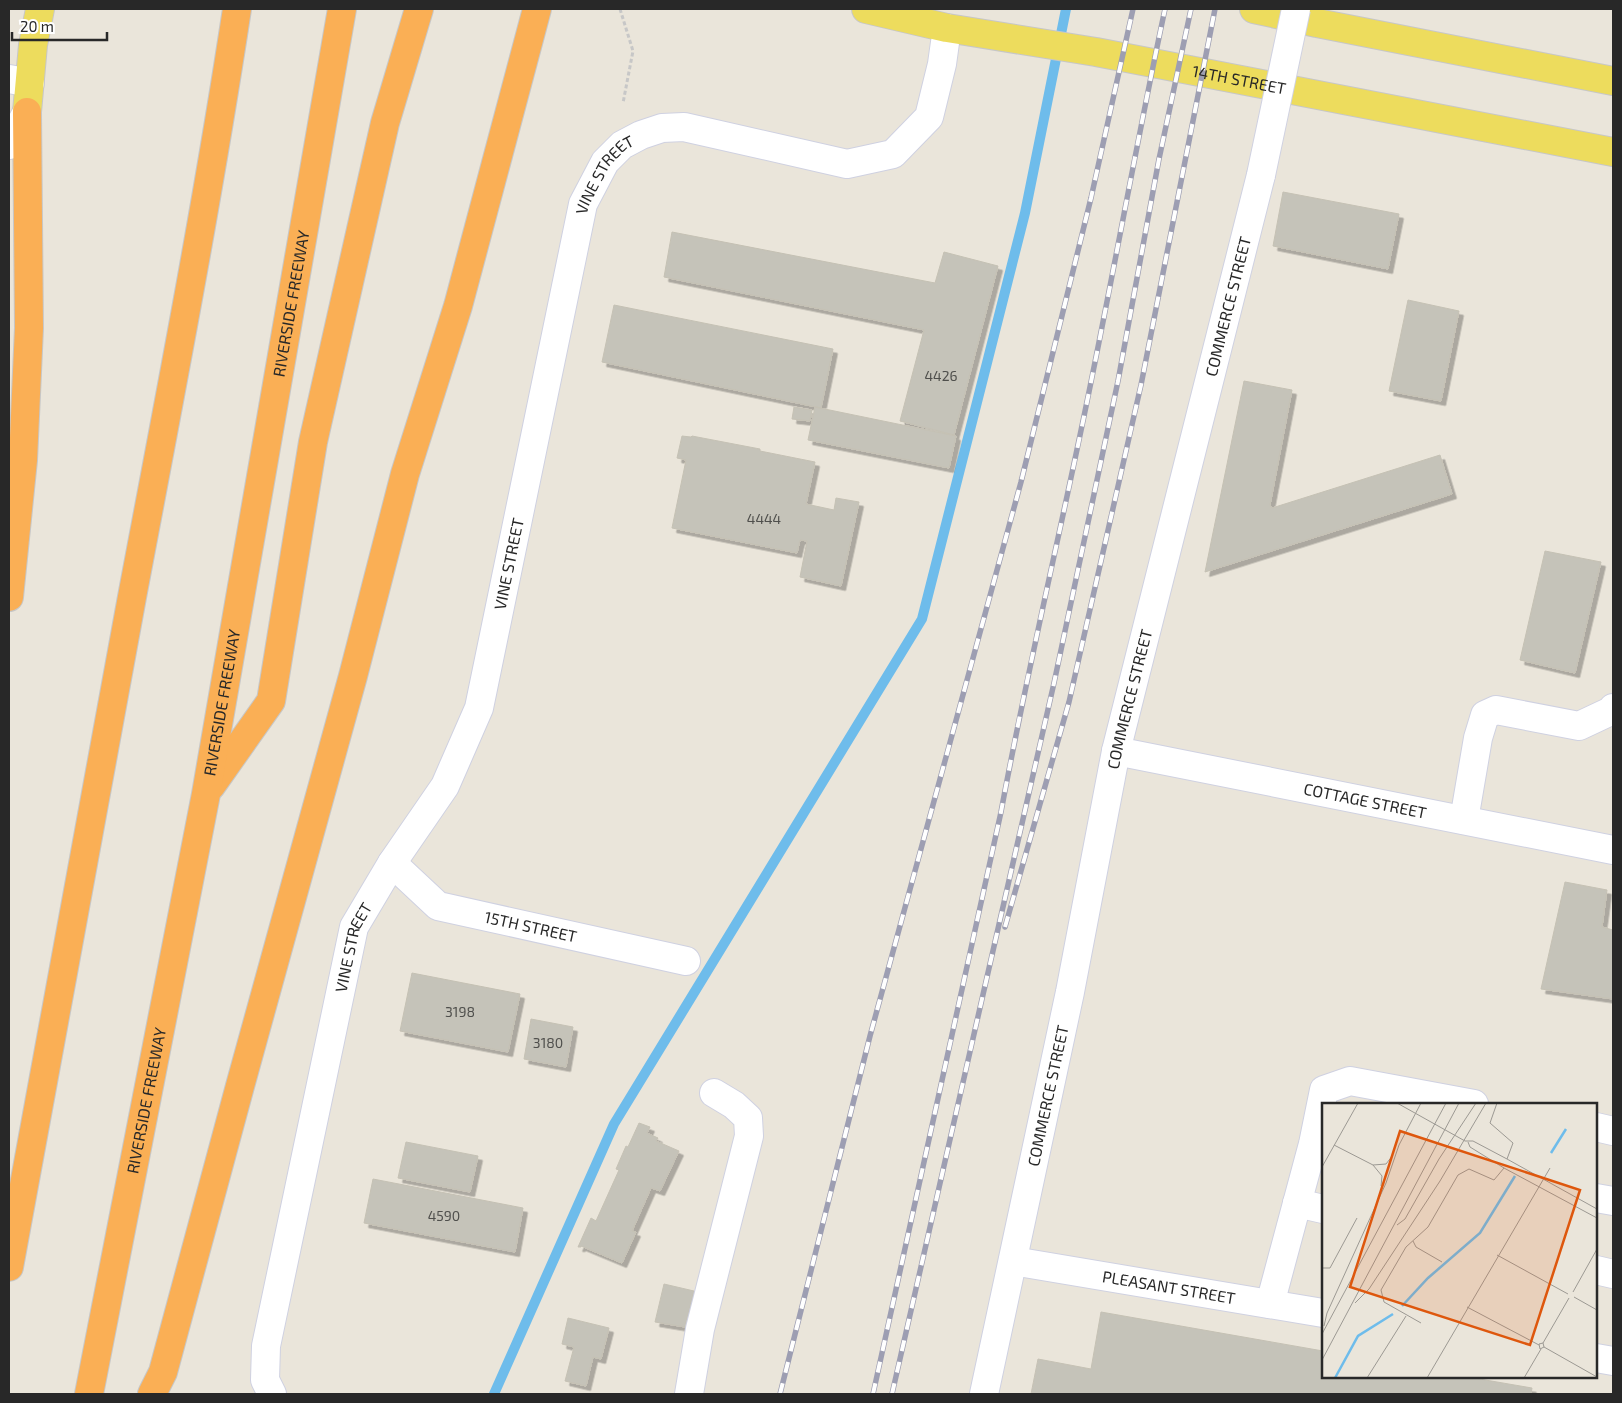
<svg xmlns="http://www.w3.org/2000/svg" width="1622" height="1403" font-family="'Exo 2',sans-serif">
  <defs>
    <filter id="shadow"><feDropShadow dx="4.5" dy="4.5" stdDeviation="0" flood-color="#0004"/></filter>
  </defs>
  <rect width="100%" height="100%" fill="#eae5da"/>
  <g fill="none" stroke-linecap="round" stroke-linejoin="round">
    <path stroke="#6ebceb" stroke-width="10" d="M494 1394 614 1124 922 619 1025 213 1066 9"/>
  </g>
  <path fill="#c5c3b9" stroke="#c5c1b4" filter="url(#shadow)" d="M1283 192 1399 214 1388 269 1273 246Z
    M672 232 935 283 944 252 998 266 954 435 900 421 924 330 664 277Z
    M1408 300 1459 311 1441 401 1389 391Z
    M614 305 833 349 821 408 602 362Z
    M1244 381 1292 390 1270 505 1272 508 1440 455 1452 494 1205 572Z
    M794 407 812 410 810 421 792 419Z
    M815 407 956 436 949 468 808 440Z
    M682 436 691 437 692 436 760 449V451L815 462 806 504 834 510 836 498 859 502 841 586 800 577 807 541 800 540 797 553 672 528 686 460 677 458Z
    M1545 551 1601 562 1575 673 1520 660Z
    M1565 882 1607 890 1602 927 1613 930V999L1541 989Z
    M412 973 520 994 508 1052 400 1031Z
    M531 1019 573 1027 566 1067 524 1059Z
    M639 1123 650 1127 647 1133 658 1138 656 1141 679 1151 660 1191 651 1188 632 1231 636 1232 622 1263 581 1246V1247H578L591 1218 596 1221 619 1170 616 1169 626 1146 628 1147Z
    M406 1142 478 1156 470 1192 398 1178Z
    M373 1179 523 1208 515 1252 364 1223Z
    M664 1284 694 1291 685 1327 655 1322Z
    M1101 1312 1323 1351V1377H1468L1532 1388 1531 1394H1031L1038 1359 1091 1369Z
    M568 1318 609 1328 601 1359 593 1357 586 1386 565 1381 574 1347 562 1344Z"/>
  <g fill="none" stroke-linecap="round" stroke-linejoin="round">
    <g stroke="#cfd1e1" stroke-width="30">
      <g id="minor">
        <path d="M9 79 30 83"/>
        <path d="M9 145 27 112"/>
        <path id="s1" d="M1116 751 1613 850"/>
        <path d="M1464 820 1478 738 1485 715 1496 710 1579 726 1613 710V708"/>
        <path id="s2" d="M392 863 438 906 686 961"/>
        <path d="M1596 1127 1613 1131"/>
        <path d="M1596 1198 1613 1201"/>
        <path d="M1297 1203 1323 1209"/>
        <path id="s3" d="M1013 1261 1323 1313"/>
        <path d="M1596 1270 1613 1274"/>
        <path d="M1270 1304 1313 1144 1324 1090 1350 1081 1474 1104"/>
        <path d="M1596 1358 1613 1361"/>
        <path id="s4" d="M272 1394 265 1380 266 1346 354 927 392 863 445 786 479 708 583 204 605 162 622 145 641 135 662 128 684 127 847 164 893 154 929 117 942 64 947 28"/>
        <path d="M689 1394 700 1329 749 1136 748 1118 734 1105 714 1093"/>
        <path id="s5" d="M984 1394 1070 992 1116 751 1261 175"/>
      </g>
    </g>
    <g stroke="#c7c7c7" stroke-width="30">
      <g id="major">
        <path id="s6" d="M866 9 947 28 1096 52 1613 152"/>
        <path d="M1254 9 1317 23 1613 81"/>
        <path d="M27 112 33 45 40 9"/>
      </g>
    </g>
    <g stroke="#c7c7c7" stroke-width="30">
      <g id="highway">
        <path d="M9 597 23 460 29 328 27 112"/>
        <path d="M211 786 271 701 313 442 385 123 419 9"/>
        <path d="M9 1267C49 1044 90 821 132 597 169 401 207 206 237 9"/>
        <path id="s7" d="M89 1394 206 794 342 9"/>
        <path d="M152 1394 163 1372 240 1086 353 676 405 474 458 306 537 9"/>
      </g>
    </g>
    <path stroke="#c7c7c7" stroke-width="3" stroke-dasharray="4 2.5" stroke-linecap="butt" d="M620 9 633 51 623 103"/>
    <use href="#minor" stroke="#fff" stroke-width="28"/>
    <use href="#major" stroke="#eddc5d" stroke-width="28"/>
    <use href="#highway" stroke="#faaf55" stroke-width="28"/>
    <g stroke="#9d9eb2" stroke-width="5.5">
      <path id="rail" d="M1005 927 1069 702 1141 385 1215 9
        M780 1394 870 1036 1021 482 1091 198 1133 9
        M873 1394 1001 812C1028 666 1063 522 1092 377 1117 254 1139 131 1165 9
        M892 1394 1054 683 1118 381 1159 159 1191 9"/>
    </g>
    <use href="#rail" stroke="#fff" stroke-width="4" stroke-dasharray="11" stroke-linecap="butt"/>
    <g stroke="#cfd1e1" stroke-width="30" stroke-linecap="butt">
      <path id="minor-bridge" d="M1261 175 1296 9"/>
    </g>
    <use href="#minor-bridge" stroke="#fff" stroke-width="28"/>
  </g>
  <g text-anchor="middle" stroke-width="5" stroke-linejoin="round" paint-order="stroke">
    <g font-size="14" fill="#4f4f4c">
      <text x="941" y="381">4426</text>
      <text x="764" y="524">4444</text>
      <text x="460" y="1017">3198</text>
      <text x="548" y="1048">3180</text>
      <text x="444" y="1221">4590</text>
    </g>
    <g font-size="16" fill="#282828" stroke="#fff">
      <text dy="6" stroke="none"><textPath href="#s6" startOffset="380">14TH STREET</textPath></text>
      <text dy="6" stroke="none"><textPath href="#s4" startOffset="1282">VINE STREET</textPath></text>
      <text dy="6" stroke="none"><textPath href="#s7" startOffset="1109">RIVERSIDE FREEWAY</textPath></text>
      <text dy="6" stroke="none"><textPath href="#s5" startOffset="1115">COMMERCE STREET</textPath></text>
      <text dy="6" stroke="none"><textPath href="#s4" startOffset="878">VINE STREET</textPath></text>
      <text dy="6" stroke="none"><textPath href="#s5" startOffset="710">COMMERCE STREET</textPath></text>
      <text dy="6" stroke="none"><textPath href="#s7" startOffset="704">RIVERSIDE FREEWAY</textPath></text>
      <text dy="6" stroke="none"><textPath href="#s1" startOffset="254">COTTAGE STREET</textPath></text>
      <text dy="6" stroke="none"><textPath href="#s2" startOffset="158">15TH STREET</textPath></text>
      <text dy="6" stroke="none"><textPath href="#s4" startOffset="458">VINE STREET</textPath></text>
      <text dy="6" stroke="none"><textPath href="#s5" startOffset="305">COMMERCE STREET</textPath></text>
      <text dy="6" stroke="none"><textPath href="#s7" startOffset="299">RIVERSIDE FREEWAY</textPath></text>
      <text dy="6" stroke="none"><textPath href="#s3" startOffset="158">PLEASANT STREET</textPath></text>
    </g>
  </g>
  <g transform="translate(1322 1103)">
    <rect width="275" height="275" fill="#eae5da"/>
    <path fill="none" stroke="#6ebceb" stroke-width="2.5" d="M229 50 244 26M80 203 106 175 158 130 193 73M13 275 36 233 71 211"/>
    <path fill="none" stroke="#9c9993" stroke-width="1" d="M75 0 143 38H151L185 56 275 106M175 0 168 20 191 40 185 56M146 39 148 44 182 65 275 115M12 42 51 62 64 61 71 52M77 42 99 0M51 62 60 73 59 83M0 64 36 0M75 122 83 116 117 56 154 0M91 138 94 144 120 159M175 152 246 191M0 165H8L35 115M251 189 275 146M252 194 275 207M33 200 47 186 118 78 164 0M145 204 217 242M99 220 62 199 59 187 84 144 106 124 136 72 147 66 172 77 182 65M2 223 5 210 64 80 77 42M0 231 124 0M221 240 247 195M222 244 221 240 217 241 218 246 222 244 275 274M0 257 137 0M45 275 84 213M105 275 228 65M202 275 219 246"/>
    <path fill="#de570d" fill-opacity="0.15" stroke="#de570d" stroke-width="2.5" d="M78 28 258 87 208 242 28 184Z"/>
    <rect width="275" height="275" fill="none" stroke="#282828" stroke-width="2.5"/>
  </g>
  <rect width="1622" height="1403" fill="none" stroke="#282828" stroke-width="20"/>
  <path d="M12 32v8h95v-8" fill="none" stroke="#282828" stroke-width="2.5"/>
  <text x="20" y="32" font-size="15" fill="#282828" stroke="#ffffff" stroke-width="4" paint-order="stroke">20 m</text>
</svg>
